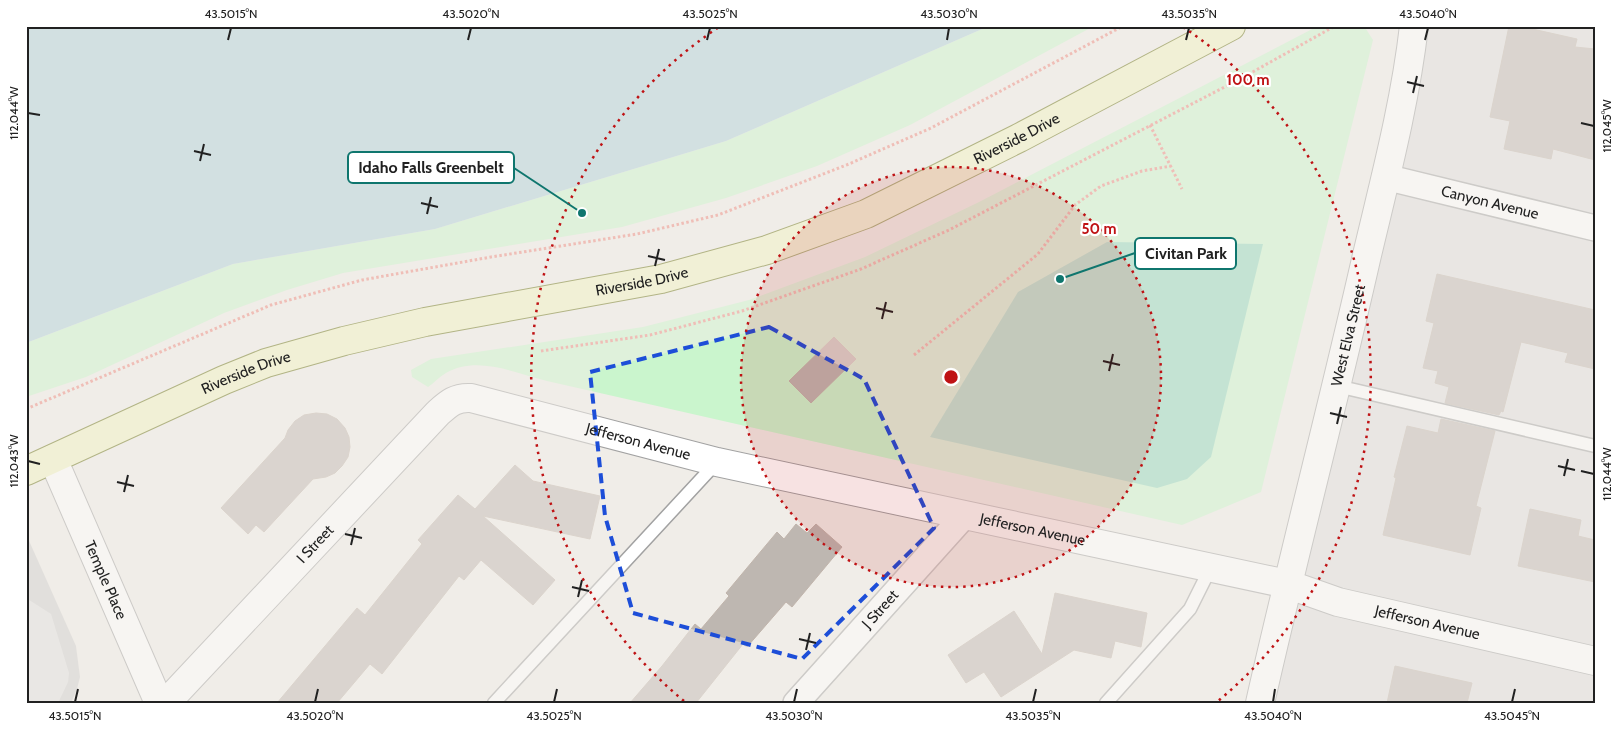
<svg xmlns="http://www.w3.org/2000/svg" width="1621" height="729" font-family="Cabin,sans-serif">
  <rect width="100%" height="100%" fill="#f0ede8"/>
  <path fill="#dfdede" d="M1426 26H1595V703H1260Z"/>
  <path fill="#cfcfcf" d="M26 534 76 646 80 677 77 689 71 703H26Z"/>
  <path fill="#caf5cd" d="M989 26H1094L910 125 817 166 726 198 622 227 343 273 287 290 224 313 86 377 26 397V343L233 264 435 229 726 141Z
    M1318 26H1360L1366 29 1373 40 1261 492 1182 525 547 381C515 373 477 355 446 373 439 377 434 383 428 387L412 377 411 370 431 359 643 327 749 300 865 257 979 202Z"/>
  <path fill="#8ed8ba" d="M1107 242 1263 244 1211 457 1187 479 1157 488 930 437 1018 292Z"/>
  <path fill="#e1e1e1" d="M26 598 51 614 69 673 68 682 58 703H26Z"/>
  <path fill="#add0da" d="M26 26H989L726 141 435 229 233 264 26 343Z"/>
  <path fill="#beb7b1" stroke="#c1b5ac" d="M1509 26H1519L1577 39 1575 47 1595 49V160L1553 149 1551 159 1504 149 1510 121 1490 117Z
    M1437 274 1595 310V369L1565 362 1568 353 1521 342 1503 412 1501 411 1499 415 1445 403 1449 387 1435 383 1438 371 1423 368 1434 323 1426 321Z
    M834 337 856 359 811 403 789 381Z
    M316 413 327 414 337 419 345 428 349 437 350 447 348 457 342 466 335 473 326 477 313 479 264 532 256 525 248 534 221 508 285 438 288 430 295 421 304 415Z
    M1441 419 1495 431 1476 506 1481 508 1470 555 1383 535 1396 478 1394 477 1407 426 1438 433Z
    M515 465 533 481 600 496 590 539 483 516 555 580 533 605 481 560 464 580 459 576 382 674 370 664 337 703H277L357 608 365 615 422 544 418 540 458 495 475 509Z
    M1530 509 1581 520 1578 536 1595 540V582L1518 566Z
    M796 524 807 533 816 524 842 547 792 607 786 602 747 647 743 644 696 703H630L662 666 695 624 701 629 729 596 726 593 777 532 784 539Z
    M1055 593 1147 613 1141 647 1115 641 1111 658 1074 650 1001 697 984 672 966 683 948 655 1014 611 1042 654Z
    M1395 666 1472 683 1467 703H1387Z"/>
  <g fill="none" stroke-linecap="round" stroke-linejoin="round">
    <g stroke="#a2a2a2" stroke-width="15">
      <path id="service" d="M1337 386 1595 446
        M494 703 717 462
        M1106 703 1190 609 1211 567"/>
    </g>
    <g stroke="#a2a2a2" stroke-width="28">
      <g id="minor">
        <path id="s1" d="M1385 177 1595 228"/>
        <path id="s2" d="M796 703 964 516"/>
      </g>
    </g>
    <g stroke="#a2a2a2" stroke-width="30">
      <g id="tertiary">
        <path id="s3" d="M53 459 159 703"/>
        <path id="s4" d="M166 703 438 413C449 403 456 397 471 398L717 462 1287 584 1338 602 1595 661"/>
        <path id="s5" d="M1260 703C1294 553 1333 405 1367 255 1385 179 1405 104 1414 26"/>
      </g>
    </g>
    <g stroke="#67700f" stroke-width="30">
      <g id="secondary">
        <path id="s6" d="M26 471 224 380 266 363 344 341 425 322 661 279 767 250 866 214 1019 138 1231 26"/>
      </g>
    </g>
    <path stroke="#ee867c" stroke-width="3" stroke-dasharray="2.5 2.5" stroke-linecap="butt" d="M1150 125 1182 189
      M541 351 650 335 742 311 861 269 949 230 1240 79 1335 26
      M914 355 1038 254 1075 205 1101 186 1142 171 1171 166
      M26 409 271 305 362 280 491 257 637 234 718 215 849 164 931 128 1123 26"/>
    <use href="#service" stroke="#fff" stroke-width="12"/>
    <use href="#minor" stroke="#fff" stroke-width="25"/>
    <use href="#tertiary" stroke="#fff" stroke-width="28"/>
    <use href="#secondary" stroke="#f2f4c2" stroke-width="28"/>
  </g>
  <path d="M0 0H1621V729H0ZM769 327 864 379 934 528 802 659 633 613 605 516 590 372Z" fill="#f0ede8" fill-opacity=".55" fill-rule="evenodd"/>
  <path fill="none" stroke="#1d4ed8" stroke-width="4" stroke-dasharray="10 6" stroke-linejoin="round" d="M769 327 864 379 934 528 802 659 633 613 605 516 590 372Z"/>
  <path fill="none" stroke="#212121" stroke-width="2" d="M228 40 231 28M468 40 471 28M707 40 710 28M947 40 949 28M1186 40 1189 28M1425 40 1428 28M1407 82 1424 86M1413 93 1417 76M28 113 40 115M1581 123 1594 126M194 151 211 155M200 161 204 144M421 203 438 207M427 214 431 197M648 256 665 260M655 266 659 249M876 308 893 312M882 319 886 302M1103 361 1120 365M1109 371 1113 354M1330 413 1347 417M1337 424 1341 407M28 461 40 464M1558 466 1575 470M1581 471 1594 474M1564 476 1568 459M117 482 134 486M124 492 128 475M345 534 362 538M351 545 355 528M572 587 589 591M578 597 582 580M799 639 816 643M806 650 810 633M75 702 78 689M315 702 318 689M554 702 557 689M794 702 797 689M1033 702 1036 689M1273 702 1275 689M1512 702 1515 689"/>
  <circle cx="951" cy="377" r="210" fill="#bf1214" fill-opacity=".12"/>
  <g fill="none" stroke="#bf1214" stroke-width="2.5" stroke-dasharray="2.5 5">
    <circle cx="951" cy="377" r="210"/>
    <path d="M684 701A420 420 0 0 1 719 27M1183 27A420 420 0 0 1 1218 701"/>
  </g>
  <g text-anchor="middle" stroke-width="4.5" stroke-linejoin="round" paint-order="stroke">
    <g font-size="15" fill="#212121" stroke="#fff">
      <text dy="5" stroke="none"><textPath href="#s6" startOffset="1051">Riverside Drive</textPath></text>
      <text dy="5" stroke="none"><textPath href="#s1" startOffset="108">Canyon Avenue</textPath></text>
      <text dy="5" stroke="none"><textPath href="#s6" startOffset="648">Riverside Drive</textPath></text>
      <text dy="5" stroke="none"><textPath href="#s5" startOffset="378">West Elva Street</textPath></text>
      <text dy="5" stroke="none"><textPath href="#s6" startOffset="241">Riverside Drive</textPath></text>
      <text dy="5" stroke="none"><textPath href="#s4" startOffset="608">Jefferson Avenue</textPath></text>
      <text dy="5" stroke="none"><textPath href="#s4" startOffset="1012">Jefferson Avenue</textPath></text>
      <text dy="5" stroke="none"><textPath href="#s4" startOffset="218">I Street</textPath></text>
      <text dy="5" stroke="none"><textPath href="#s3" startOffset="132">Temple Place</textPath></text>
      <text dy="5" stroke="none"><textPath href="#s2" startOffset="126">J Street</textPath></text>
      <text dy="5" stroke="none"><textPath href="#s4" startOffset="1418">Jefferson Avenue</textPath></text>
    </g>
  </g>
  <circle cx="951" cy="377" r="8" fill="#bf1214" stroke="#fff" stroke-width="2.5"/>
  <g font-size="15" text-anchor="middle" font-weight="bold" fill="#bf1214" stroke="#fff" stroke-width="4.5" stroke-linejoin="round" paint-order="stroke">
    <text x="1248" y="85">100 m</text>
    <text x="1099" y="234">50 m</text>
  </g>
  <path fill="none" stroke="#0f766e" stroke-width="2" d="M582 213L514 168M1060 279L1135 253"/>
  <g fill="#0f766e" stroke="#fff" stroke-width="2">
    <circle cx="582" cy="213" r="5"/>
    <circle cx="1060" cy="279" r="5"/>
  </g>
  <g fill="#fff" stroke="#0f766e" stroke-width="2">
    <rect x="348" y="152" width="166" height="31" rx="5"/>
    <rect x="1135" y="238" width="101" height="31" rx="5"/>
  </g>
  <g font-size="16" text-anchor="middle" font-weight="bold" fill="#212121">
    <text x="431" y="173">Idaho Falls Greenbelt</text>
    <text x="1186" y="259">Civitan Park</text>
  </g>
  <rect width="1621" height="729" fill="none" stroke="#ffffff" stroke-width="55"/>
  <rect x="28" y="28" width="1566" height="674" fill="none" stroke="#212121" stroke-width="2"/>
  <g font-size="12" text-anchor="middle" fill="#212121">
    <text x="231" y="18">43.5015°N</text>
    <text x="471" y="18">43.5020°N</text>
    <text x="710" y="18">43.5025°N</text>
    <text x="949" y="18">43.5030°N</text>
    <text x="1189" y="18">43.5035°N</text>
    <text x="1428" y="18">43.5040°N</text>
    <text transform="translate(14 113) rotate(-90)" y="4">112.044°W</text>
    <text transform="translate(1607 126) rotate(-90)" y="4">112.045°W</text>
    <text transform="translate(14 461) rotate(-90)" y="4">112.043°W</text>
    <text transform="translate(1607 474) rotate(-90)" y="4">112.044°W</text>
    <text x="75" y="720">43.5015°N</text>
    <text x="315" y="720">43.5020°N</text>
    <text x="554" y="720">43.5025°N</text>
    <text x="794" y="720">43.5030°N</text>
    <text x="1033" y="720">43.5035°N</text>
    <text x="1273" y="720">43.5040°N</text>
    <text x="1512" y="720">43.5045°N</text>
  </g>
</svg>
